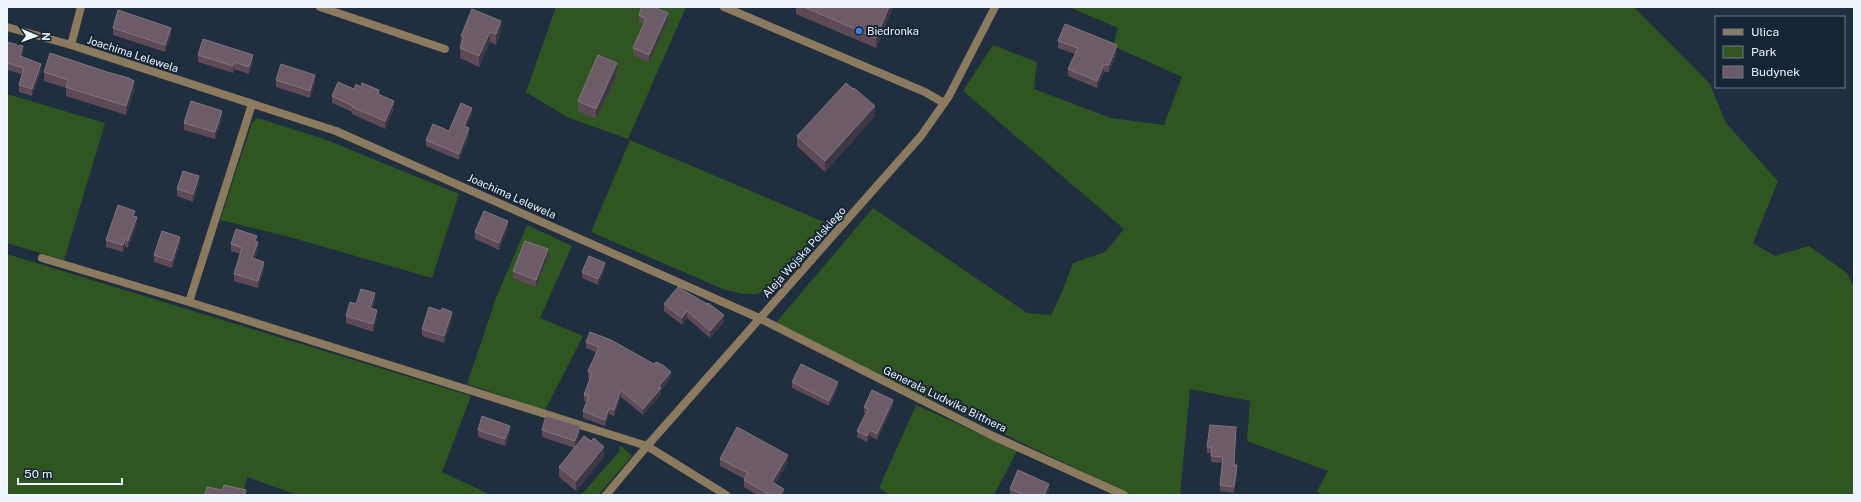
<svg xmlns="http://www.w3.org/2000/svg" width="1861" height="502" font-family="'Public Sans',sans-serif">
  <rect width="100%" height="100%" fill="#1f2f3f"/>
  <path fill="#2f5621" d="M556 7H686L628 139 567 117 526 92Z
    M1069 7H1634L1710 84 1726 123 1778 181 1753 243 1775 256 1809 246 1847 273 1854 287V495H1323L1317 491 1328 471 1247 441 1250 401 1190 389 1180 495H1132L774 325 873 208 1027 313 1051 315 1062 292 1073 263 1105 252 1124 229 963 91 993 45 1037 62 1034 89 1111 118 1164 125 1182 77 1113 46 1118 28Z
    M7 94 105 123 64 260 7 243Z
    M257 118 324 139 459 194 432 278 286 236 220 220 252 123Z
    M630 140 829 224 771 289 757 294H743L723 289 591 232Z
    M527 225 572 246 540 318 583 336 545 410 467 384 496 298Z
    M7 254 471 396 442 472 491 495H297L247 477 243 495H7Z
    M916 405 1017 451 994 495H890L879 488Z
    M620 445 632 456 598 495H581L619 452Z"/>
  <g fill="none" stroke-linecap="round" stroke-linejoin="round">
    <path stroke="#8c7a5e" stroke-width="8" d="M320 7 445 49
      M724 7 925 92 944 103
      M71 45 81 7
      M42 258 189 302 647 446 726 495
      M189 302 252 104
      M759 318 993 436 1124 495"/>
    <path stroke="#8c7a5e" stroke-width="8" d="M7 27 71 45 336 131 759 318
      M606 495 647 446 921 136 949 96 995 7"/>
  </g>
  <path fill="#5e4a56" d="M796 7H893L876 48 796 14Z
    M472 9 501 31 496 45 490 42 479 67 460 58 461 36Z
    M639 15 668 20 649 62 633 55V48L644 25 639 22Z
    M113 28 171 35 165 52 113 35Z
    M1058 41 1117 52 1109 72H1104L1097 88 1068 76V69L1075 54 1058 48Z
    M7 42 23 53 22 57 41 71 32 96 19 92V85L22 74 7 70Z
    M198 55 253 62 249 74 234 69 233 73 198 62Z
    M44 72 134 90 126 115 66 96V88L44 81Z
    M617 74 596 119 578 111V101Z
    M276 80 315 82 310 98 276 87Z
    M379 94 394 108 385 129 352 114V112L332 103V96Z
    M472 114 466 127 469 135 459 160 426 146V140L449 131Z
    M875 116 825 172 797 146V136Z
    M222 118 215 139 184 130V123Z
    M199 183 193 202 177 196V189Z
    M135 217 137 224 128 248 125 246 123 252 106 247V240Z
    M508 228 499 250 475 239V232Z
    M257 242 258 249 255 259 264 269 258 288 234 281V274L240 254 231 251V244Z
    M180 244 172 268 154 262V255Z
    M548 256 536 287 513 278V271Z
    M605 269 598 285 582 278V272Z
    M375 300 372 309 377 317 373 332 346 323V316L356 304Z
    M664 304 724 322 710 338 687 318 682 325 664 311Z
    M441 311 452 319 444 343 422 336V329Z
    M586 342 671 378 661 390V395L643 415 621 397 614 416 609 414 605 426 583 418V411L586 402 584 401V395L590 379 588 378V371L597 353 586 348Z
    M792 382 838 388 829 406 792 388Z
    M893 406 877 440 870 436 867 442 857 437V431L866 413H864V407Z
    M1210 425 1235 465 1237 471 1234 493 1220 491V485L1223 463 1211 462V453H1207V447Z
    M478 430 510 433 505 446 478 437Z
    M542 430 580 433 576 446 604 457 576 491 559 477V467L575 448 542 437Z
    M720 459 788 462 775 484 784 495H757L744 487V480L745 479 720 466Z
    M1010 489 1049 491 1047 495H1010Z"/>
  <path fill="#3e3745" d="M889 7H893L876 48V38Z
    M668 13V20L649 62V55Z
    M501 21V31L496 45V34Z
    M171 28V35L165 52V45Z
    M490 32V42L479 67V56Z
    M1117 45V52L1109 72V65Z
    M23 46V53L20 63V56Z
    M253 55V62L249 74V67Z
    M234 62V69L233 73V66Z
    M617 63V74L596 119V109Z
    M41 64V71L32 96V89Z
    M1104 65V72L1097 88V81Z
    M315 75V82L310 98V91Z
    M134 81V90L126 115V106Z
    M394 101V108L385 129V121Z
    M875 106V116L825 172V161Z
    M472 108V114L464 133V126Z
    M222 111V118L215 139V132Z
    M469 128V135L459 160V154Z
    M199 176V183L193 202V194Z
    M137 217V224L128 248V241Z
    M508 221V228L499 250V243Z
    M180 237V244L172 268V261Z
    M125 239V246L123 252V245Z
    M258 242V249L252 265V258Z
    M548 249V256L536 287V280Z
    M264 262V269L258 288V281Z
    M605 263V269L598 285V279Z
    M375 293V300L370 315V308Z
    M377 310V317L373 332V324Z
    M687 311V318L682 325V318Z
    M452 312V319L444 343V336Z
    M724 315V322L710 338V331Z
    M671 372V378L661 390V395L643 415V409L659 386Z
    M838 382V388L829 406V401Z
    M621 390V397L614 416V410Z
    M893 400V406L877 440V434Z
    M609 408V414L605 426V420Z
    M510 426V433L505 446V439Z
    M580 426V433L575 448V441Z
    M870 430V436L867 442V436Z
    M604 447V457L576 491V481Z
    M788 455V462L772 490V482Z
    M1237 465V471L1234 493V487Z
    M1049 484V491L1047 495H1044Z
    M784 489V495H780Z"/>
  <path fill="#6d5c68" stroke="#81747f" d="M642 7H654L668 13 649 55 633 48 646 19 639 15Z
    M804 7H889L876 38Z
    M472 9 501 21 496 34 490 32 479 56 460 48 464 37 461 36Z
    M118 10 171 28 165 45 113 28Z
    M1065 24 1117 45 1109 65H1104L1097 81 1068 69 1078 48 1058 41Z
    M203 39 253 55 249 67 234 62 233 66 198 55Z
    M7 42 23 46 20 56 41 64 32 89 19 85 24 68 7 63Z
    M50 53 107 72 129 78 134 81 126 106 66 87 68 80 44 72Z
    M598 55 617 63 596 109 578 101Z
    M281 64 315 75 310 91 276 80Z
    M338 82 354 89 356 84 361 87 362 83 379 90 378 94 394 101 385 121 352 107 353 106 332 96Z
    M846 83 853 89 854 88 875 106 825 161 797 136Z
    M191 101 222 111 215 132 184 123Z
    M461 103 472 108 464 126 469 128 459 154 426 140 433 124 449 131Z
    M183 171 199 176 193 194 177 189Z
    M118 205 135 211 133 216 137 217 128 241 125 239 123 245 106 240Z
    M484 211 508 221 499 243 475 232Z
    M236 229 257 236 255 241 258 242 252 258 264 262 258 281 234 274 242 248 231 244Z
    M162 231 180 237 172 261 154 255Z
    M525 241 548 249 536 280 513 271Z
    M589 256 605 263 598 279 582 272Z
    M678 287 707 304 708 303 724 315 710 331 687 311 682 318 664 304Z
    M361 289 375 293 370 308 377 310 373 324 346 316 350 302 356 304Z
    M429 307 441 311 442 308 452 312 444 336 422 329Z
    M590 332 611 340 654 364 656 362 663 365 671 372 659 386 661 388 643 409 621 390 614 410 609 408 605 420 583 411 589 396 584 395 592 373 588 371 599 347 586 342Z
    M801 364 838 382 829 401 792 382Z
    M872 390 893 400 877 434 870 430 867 436 857 431 868 409 864 407Z
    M482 416 510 426 505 439 478 430Z
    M546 416 580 426 575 441 542 430Z
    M1210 425 1236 427 1234 465H1237L1234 487 1220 485 1223 457 1211 456 1212 447H1207Z
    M737 427 788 455 772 482 784 489 780 495H770L744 480 748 473 720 459Z
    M584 436 591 441 594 438 604 447 576 481 559 467Z
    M1018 470 1049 484 1044 495H1025L1010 489Z
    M224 485 246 490 245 495H205L207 487 223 490Z"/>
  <circle fill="#3f7fe0" stroke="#162535" stroke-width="1.5" cx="859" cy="31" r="4"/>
  <g text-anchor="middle" stroke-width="4" stroke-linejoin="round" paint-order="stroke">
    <g font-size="11" fill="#edf5fe" stroke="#162535" text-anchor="start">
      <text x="867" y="35">Biedronka</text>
    </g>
    <g font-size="11" fill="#edf5fe" stroke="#162535">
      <text transform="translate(133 54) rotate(18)" y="4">Joachima Lelewela</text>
      <text transform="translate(512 196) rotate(24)" y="4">Joachima Lelewela</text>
      <text transform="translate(804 252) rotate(-48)" y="4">Aleja Wojska Polskiego</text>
      <text transform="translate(945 399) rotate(26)" y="4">Generała Ludwika Bittnera</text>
    </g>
  </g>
  <rect width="1861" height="502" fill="none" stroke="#edf5fe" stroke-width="16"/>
  <rect x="1715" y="16" width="130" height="72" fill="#162535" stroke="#6c7885"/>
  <rect x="1723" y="29" width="20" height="6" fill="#8c7a5e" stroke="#6c7885"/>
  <text x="1751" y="36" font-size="12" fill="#edf5fe">Ulica</text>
  <rect x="1723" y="46" width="20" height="12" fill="#2f5621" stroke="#6c7885"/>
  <text x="1751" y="56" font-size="12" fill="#edf5fe">Park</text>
  <rect x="1723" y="66" width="20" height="12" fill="#6d5c68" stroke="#6c7885"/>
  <text x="1751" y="76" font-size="12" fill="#edf5fe">Budynek</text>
  <g transform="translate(36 36) rotate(92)" stroke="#162535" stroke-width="3" paint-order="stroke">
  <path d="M0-3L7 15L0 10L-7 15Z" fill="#edf5fe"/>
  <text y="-6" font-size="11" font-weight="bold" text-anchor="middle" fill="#edf5fe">N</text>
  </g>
  <path d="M18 478v6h104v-6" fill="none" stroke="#edf5fe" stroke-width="2"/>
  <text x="24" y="478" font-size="12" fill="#edf5fe" stroke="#162535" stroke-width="3" paint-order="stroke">50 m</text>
</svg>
